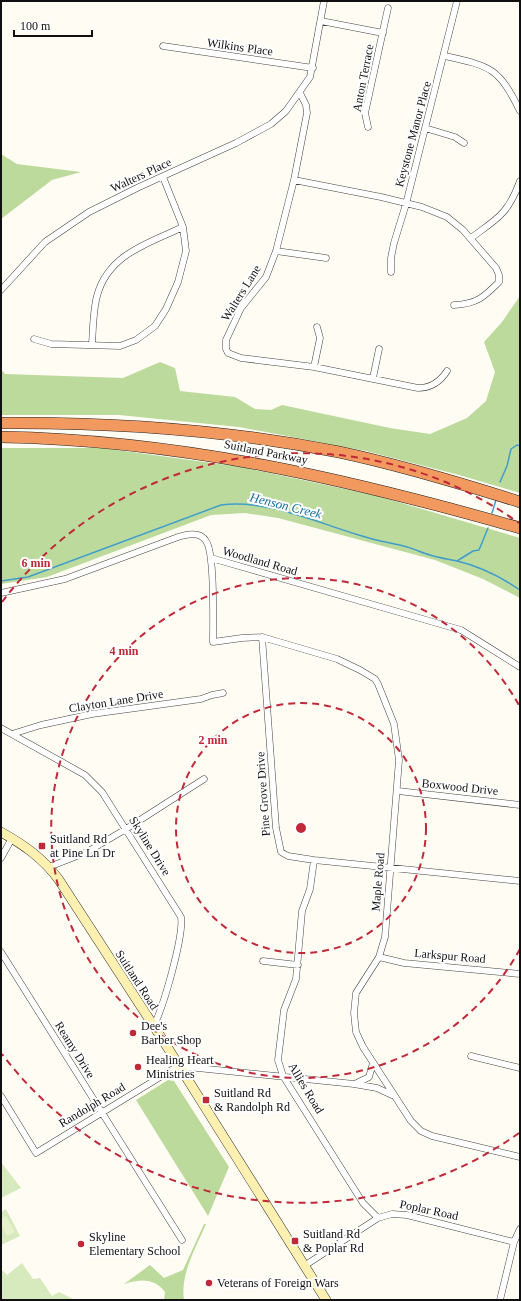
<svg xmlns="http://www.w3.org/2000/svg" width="521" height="1301" font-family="Georgia,serif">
  <rect width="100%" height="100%" fill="#fffcf3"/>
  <path fill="#d7eabd" d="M1 1162 21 1188 1 1198Z
    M6 1209 20 1236 1 1245V1212Z
    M22 1263 33 1279 40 1278 52 1296 59 1292 75 1300H1V1269L7 1275Z"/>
  <path fill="#bcda9c" d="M1 154 17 164 81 172 52 180 1 219Z
    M520 296V493L459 475 366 451 239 427 119 415H1V369L5 374 123 378 160 362 175 368 180 391 235 397 255 409 271 410 282 405 390 428 430 434 467 418 486 401 495 372 484 342 502 322Z
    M1 448H102L241 467 378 496 520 538V598L483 579 435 560 278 518 245 513 211 515 47 577 1 584Z
    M168 1080 174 1081 229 1167 208 1216 136 1100Z
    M204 1224H206C196 1248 180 1274 184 1300H164L165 1292C154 1278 141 1279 124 1284L150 1265 164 1278 183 1270Z"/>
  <path fill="#e7f1ce" d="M6 1216 15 1232 7 1236 1 1224V1219Z"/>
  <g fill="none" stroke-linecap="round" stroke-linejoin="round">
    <path stroke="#419dcc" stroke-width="1.5" d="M500 482 507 466 511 449 517 445 520 446
      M492 513 496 500
      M457 561 473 551 479 550 488 528
      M1 581 28 577 221 505C269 499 317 523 362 536 377 541 392 543 407 547 415 549 422 553 430 555 439 558 448 559 457 561 479 566 501 577 520 590"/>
    <g stroke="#434343" stroke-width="7">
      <path id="street" d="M321 21 383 33
        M163 46 313 68
        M445 56C491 66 499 68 520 111
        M300 93 306 105 307 113 294 180 276 251 266 277 241 308 226 340V349L228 353 241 358 314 367 418 388C431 388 440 382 447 371
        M368 127 365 113 388 8
        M425 128 455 137 464 143
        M294 180 381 197 422 207 447 217 463 230 496 268 499 275V282C484 297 477 304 454 305
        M471 238C498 218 508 214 520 181
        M276 251 326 258
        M391 272V258L394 243 406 204 457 1
        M1 290 45 242 89 212 139 187 236 143 271 124 286 111 310 77 324 1
        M34 339 51 344 120 346 136 340 155 326 166 309 178 282 186 251 183 227 163 177
        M92 345C93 329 93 311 97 296 108 254 149 243 183 227
        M314 367 320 338 317 327
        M373 378 379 349
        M211 558 461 630 520 667
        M1 593 65 579 178 537C187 534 200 531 206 541 215 553 213 624 213 642L242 638 262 637 337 659 360 670 375 679 378 684 394 724 399 760 385 937 379 957 356 993 354 1013 356 1032 363 1047 411 1121 421 1131 432 1136 520 1157
        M262 637 276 828 281 852 288 856 314 860 520 881
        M1 728 85 775 102 792 181 917C184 936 163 1009 153 1027
        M12 734 41 725 92 714 201 699 212 695 223 693
        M398 791 520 805
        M1 858 12 838
        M314 860 310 889 302 911 296 979 284 1010 278 1060 283 1076 363 1203 378 1218
        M49 867 87 852 126 829 204 779
        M1 952 182 1240
        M379 957 404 963 520 974
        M263 961 298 965
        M471 1056 520 1068
        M355 1084 369 1077 373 1063
        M1 1096 36 1153 178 1066 354 1084 377 1088 392 1095
        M304 1266 378 1218 392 1214 407 1215 514 1242
        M500 1300 514 1242 520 1229"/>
    </g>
    <g stroke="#323232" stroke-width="10">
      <path id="secondary" d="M1 832C24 845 43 858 59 880L166 1045 326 1300"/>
    </g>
    <g stroke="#212121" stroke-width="12">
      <path id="highway" d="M1 423C114 422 228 430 339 452 400 465 460 483 520 502
        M1 437C181 440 348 479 520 528"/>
    </g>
    <use href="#street" stroke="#fff" stroke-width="6"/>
    <use href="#secondary" stroke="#fdf0b0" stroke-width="9"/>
    <use href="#highway" stroke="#f2995f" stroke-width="11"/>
  </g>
  <g fill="none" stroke="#bf2939" stroke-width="2" stroke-dasharray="7 5">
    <circle cx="301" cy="828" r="125"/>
    <path d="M520 949A250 250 0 1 1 520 707"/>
    <path d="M519 1133A375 375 0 0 1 2 1054M2 602A375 375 0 0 1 519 523"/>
  </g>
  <g fill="#bf2939" stroke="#fff" stroke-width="1.5">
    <rect x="38" y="842" width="8" height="8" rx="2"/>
    <circle cx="133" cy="1033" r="4"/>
    <circle cx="138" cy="1067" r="4"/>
    <rect x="202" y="1096" width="8" height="8" rx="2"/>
    <rect x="291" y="1237" width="8" height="8" rx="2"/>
    <circle cx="81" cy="1244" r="4"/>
    <circle cx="209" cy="1283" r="4"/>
  </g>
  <g text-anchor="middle" stroke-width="4" stroke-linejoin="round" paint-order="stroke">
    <g font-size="12" fill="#101010" stroke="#fff">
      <text transform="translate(240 47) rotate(8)" y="4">Wilkins Place</text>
      <text transform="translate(363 78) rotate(-79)" y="4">Anton Terrace</text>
      <text transform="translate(413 134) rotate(-75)" y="4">Keystone Manor Place</text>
      <text transform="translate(141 175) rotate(-25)" y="4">Walters Place</text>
      <text transform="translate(241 293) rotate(-58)" y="4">Walters Lane</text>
      <text transform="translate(266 452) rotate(11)" y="4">Suitland Parkway</text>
      <text transform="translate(260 561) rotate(16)" y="4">Woodland Road</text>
      <text transform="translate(116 701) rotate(-9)" y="4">Clayton Lane Drive</text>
      <text transform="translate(460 787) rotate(6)" y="4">Boxwood Drive</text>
      <text transform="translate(263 794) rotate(-94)" y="4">Pine Grove Drive</text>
      <text transform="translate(150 846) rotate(58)" y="4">Skyline Drive</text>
      <text transform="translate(378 882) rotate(-85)" y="4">Maple Road</text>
      <text transform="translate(450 956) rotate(5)" y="4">Larkspur Road</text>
      <text transform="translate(137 980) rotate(57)" y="4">Suitland Road</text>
      <text transform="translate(75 1050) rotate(58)" y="4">Reamy Drive</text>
      <text transform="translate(306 1088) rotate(59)" y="4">Allies Road</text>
      <text transform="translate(92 1105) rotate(-31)" y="4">Randolph Road</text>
      <text transform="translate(429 1210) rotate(12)" y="4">Poplar Road</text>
    </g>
    <g font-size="12" fill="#101010" stroke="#fff" text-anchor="start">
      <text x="50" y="843">Suitland Rd<tspan x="50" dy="14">at Pine Ln Dr</tspan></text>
      <text x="141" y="1030">Dee's<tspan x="141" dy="14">Barber Shop</tspan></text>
      <text x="146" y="1064">Healing Heart<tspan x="146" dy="14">Ministries</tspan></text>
      <text x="214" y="1097">Suitland Rd<tspan x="214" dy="14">&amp; Randolph Rd</tspan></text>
      <text x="303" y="1238">Suitland Rd<tspan x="303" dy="14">&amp; Poplar Rd</tspan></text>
      <text x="89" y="1241">Skyline<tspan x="89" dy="14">Elementary School</tspan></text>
      <text x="217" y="1287">Veterans of Foreign Wars</text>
    </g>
    <g font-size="13" font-style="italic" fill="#1a6fa1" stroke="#fff">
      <text transform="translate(286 505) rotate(14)" y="5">Henson Creek</text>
    </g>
  </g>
  <circle cx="301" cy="828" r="6" fill="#bf2939" stroke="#fff" stroke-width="2"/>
  <g font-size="12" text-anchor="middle" font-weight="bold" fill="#bf2939" stroke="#fff" stroke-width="4" stroke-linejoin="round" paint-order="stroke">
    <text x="36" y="567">6 min</text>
    <text x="124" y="655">4 min</text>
    <text x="213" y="744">2 min</text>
  </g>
  <rect width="521" height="1301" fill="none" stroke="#101010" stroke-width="4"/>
  <path d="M14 30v6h78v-6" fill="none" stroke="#101010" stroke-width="2"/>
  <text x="20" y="30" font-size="12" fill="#101010" stroke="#ffffff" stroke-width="3" paint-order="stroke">100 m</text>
</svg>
